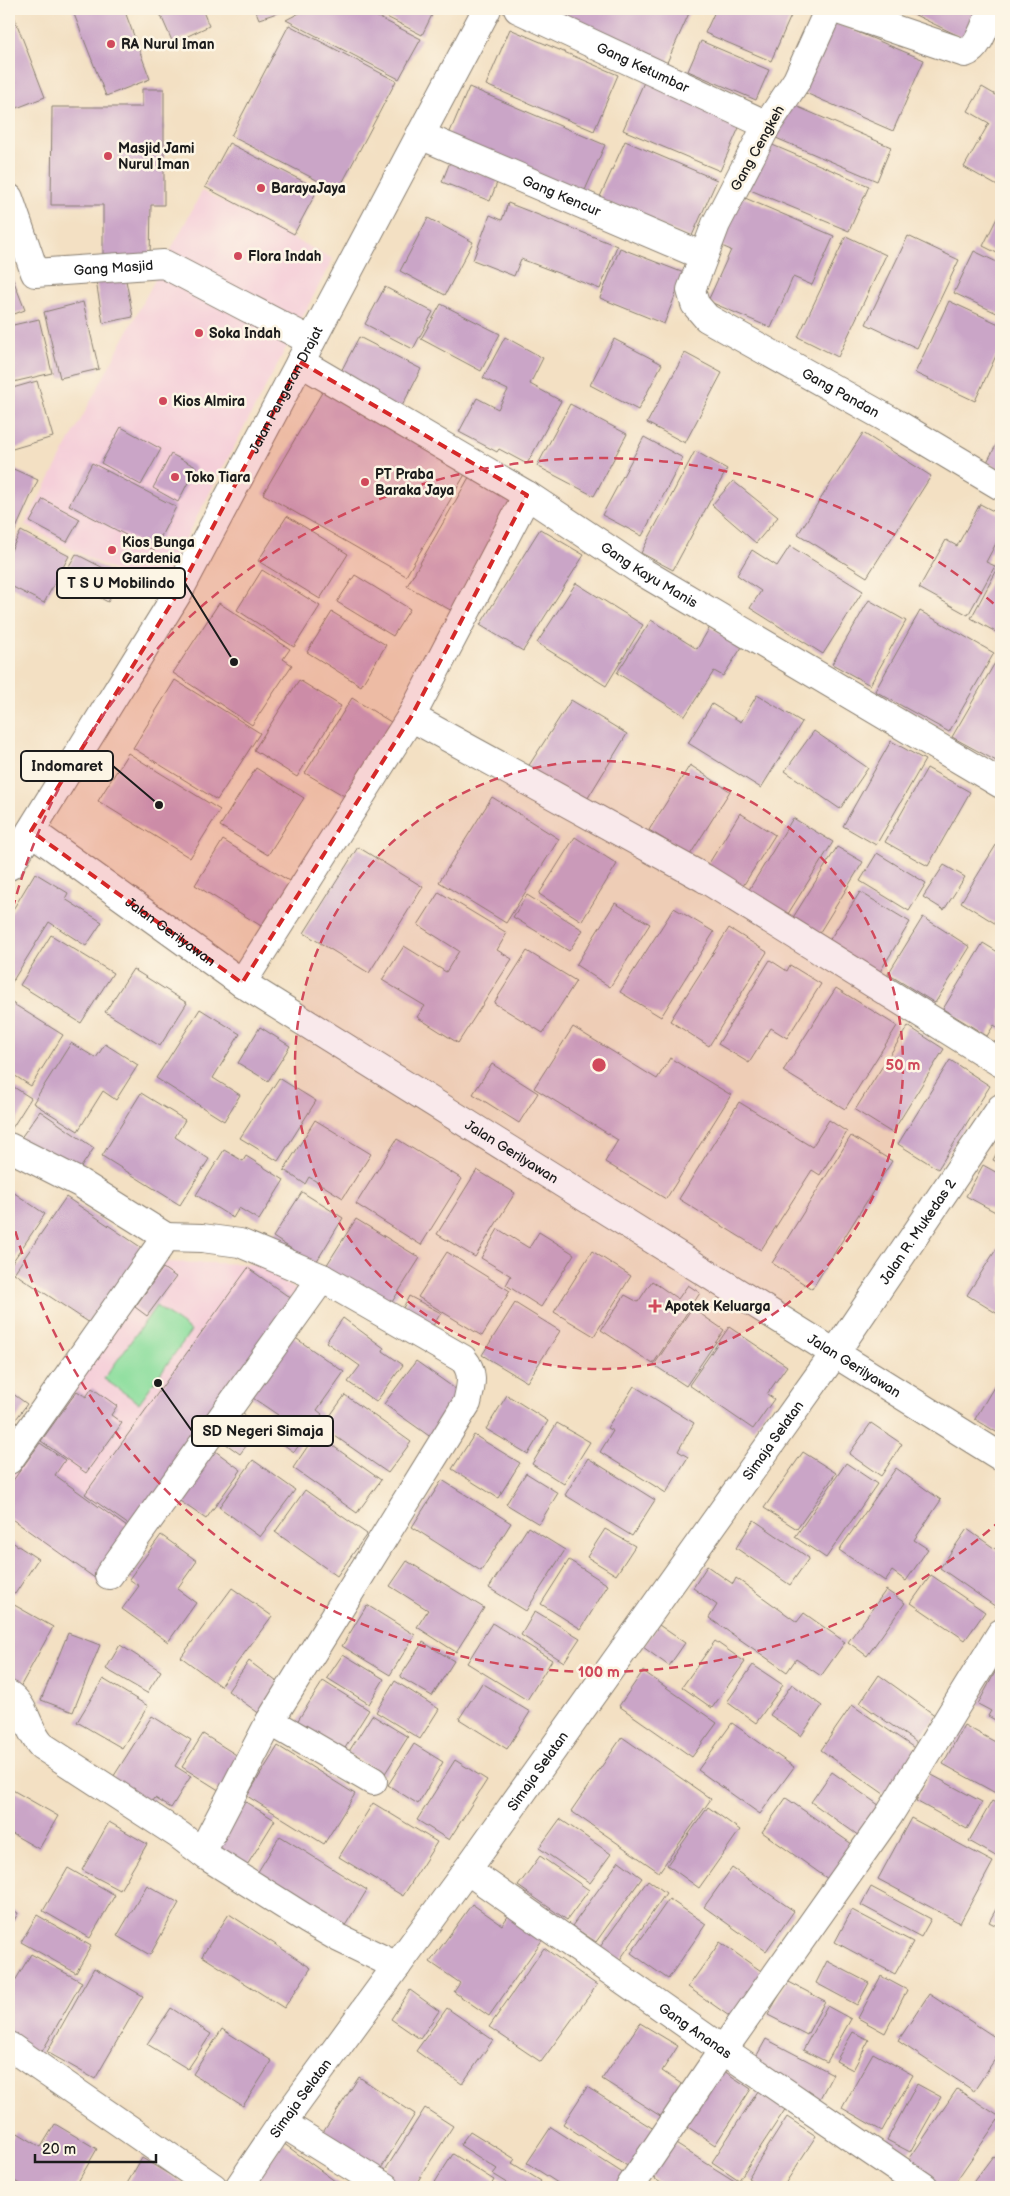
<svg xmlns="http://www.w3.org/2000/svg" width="1010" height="2196" font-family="'Balsamiq Sans',sans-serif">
  <rect width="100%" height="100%" fill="#fcf5e5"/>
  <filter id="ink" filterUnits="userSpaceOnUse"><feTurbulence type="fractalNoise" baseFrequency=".02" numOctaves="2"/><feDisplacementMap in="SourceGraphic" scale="10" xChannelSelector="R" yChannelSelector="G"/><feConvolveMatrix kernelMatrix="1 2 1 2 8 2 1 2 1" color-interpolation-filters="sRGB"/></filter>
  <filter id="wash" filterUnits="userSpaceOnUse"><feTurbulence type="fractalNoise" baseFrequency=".0096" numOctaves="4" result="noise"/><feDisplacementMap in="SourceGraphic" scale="20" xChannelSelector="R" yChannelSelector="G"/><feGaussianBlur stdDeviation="1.12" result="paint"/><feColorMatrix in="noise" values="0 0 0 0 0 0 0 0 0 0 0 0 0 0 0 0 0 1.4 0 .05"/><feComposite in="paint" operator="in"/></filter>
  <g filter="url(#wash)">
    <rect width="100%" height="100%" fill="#f3e0c3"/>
    <path fill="#f5cfd9" d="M202 191 333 259 157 593 25 525Z
      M159 1262 259 1264 306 1297 100 1585 9 1519V1469Z"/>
    <path fill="#8dde9e" stroke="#547d5d" d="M156 1306 191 1331 139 1403 104 1379Z"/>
    <g id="blocks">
      <path fill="#caa5c7" d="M72 9H124L150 79 106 96Z
        M158 9H202L209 26 173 43Z
        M255 9H289L259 19Z
        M307 9H362L421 39 399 79 286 20Z
        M371 9H435L422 35Z
        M537 9H686L690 11 665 67Z
        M716 9H794L771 61 705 33Z
        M911 9H980L965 39 909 12Z
        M13 14 45 97 9 111V16Z
        M831 21 924 60 893 131 801 91Z
        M289 25 396 81 338 191 231 136Z
        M510 29 618 75 594 131 486 85Z
        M701 41 769 70 756 100 688 71Z
        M648 73 745 114 720 171 623 130Z
        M469 87 605 145 582 197 447 139Z
        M982 87 1001 98V188L964 167 989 123 968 111Z
        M142 89H164V205H151L150 259 103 260V205H51L52 107H142Z
        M791 104 891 147 877 181 776 138Z
        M625 141 717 180 691 238 599 199Z
        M763 141 869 186 849 231 743 187Z
        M229 143 318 189 294 234 205 187Z
        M450 162 498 180 490 201 442 182Z
        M738 195 834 236 812 285 793 277 771 328 708 301 731 250 717 244Z
        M508 203 617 246 600 289 521 259 514 276 473 260 490 215 502 220Z
        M1001 210V255L983 246Z
        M428 218 473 242 445 295 400 271Z
        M846 236 886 255 838 357 798 337Z
        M908 236 959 260 917 348 866 324Z
        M620 248 684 273 664 324 600 298Z
        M974 251 1001 264V315L954 293Z
        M9 269 25 310 9 316Z
        M124 270 133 317 103 323 95 275Z
        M385 287 433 312 413 349 365 324Z
        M949 301 1001 325V345L975 401 915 373Z
        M83 302 99 369 60 378 44 312Z
        M441 304 500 334 481 371 421 339Z
        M39 319 52 373 9 383V326Z
        M359 337 421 369 399 412 337 379Z
        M505 337 543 358 530 384 561 401 527 464 499 449 497 452 459 432 477 398 498 409 508 390 483 378Z
        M614 339 662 364 638 410 590 385Z
        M685 353 722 373 685 443 647 423Z
        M37 381 53 437 9 450V389Z
        M324 389 467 471 406 576 263 494Z
        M570 404 627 434 594 496 537 466Z
        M121 427 161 449 141 485 101 463Z
        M863 433 931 476 867 577 798 534Z
        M1001 436V470L987 462Z
        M644 437 683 458 642 536 602 515Z
        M695 451 727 469 673 570 641 553Z
        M171 454 196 467 178 502 153 488Z
        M92 463 176 507 154 550 69 505Z
        M9 467 38 480 9 544Z
        M472 472 519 499 454 612 407 586Z
        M733 481 778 517 756 543 712 505Z
        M43 499 80 519 67 542 30 522Z
        M980 504 1001 515V534L986 562 995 566 968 615 919 588 946 540 957 546Z
        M287 516 348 554 320 599 258 561Z
        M540 529 584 555 523 651 480 625Z
        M21 531 69 556 44 603 9 585V554Z
        M790 546 863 591 823 654 750 608 761 591 737 575 752 550 777 566Z
        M76 554 121 577 108 602 62 578Z
        M998 568 1001 569V635L971 618Z
        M262 570 320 606 294 647 237 610Z
        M355 575 410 609 393 636 337 602Z
        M576 583 643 625 606 686 537 643Z
        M869 600 906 621 870 685 832 664Z
        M219 603 290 649 283 659 292 665 252 725 173 673Z
        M920 611 994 653 949 732 875 691Z
        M332 612 386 645 361 686 307 652Z
        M651 620 697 649 710 627 742 647 723 676 714 671 685 716 617 673Z
        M996 661 1001 664V756L998 762 952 737Z
        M175 680 260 733 217 800 133 748Z
        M299 680 341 706 297 777 254 750Z
        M757 695 802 722 761 788 688 743 712 704 741 722Z
        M352 698 399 727 353 801 305 773Z
        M571 700 627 734 583 806 526 770Z
        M814 731 868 768 840 809 785 771Z
        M891 741 925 760 876 845 843 826Z
        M128 753 220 810 190 858 98 801Z
        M690 765 730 791 690 855 649 830Z
        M256 768 304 798 268 855 220 826Z
        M927 768 970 792 928 866 885 842Z
        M492 797 559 839 506 923 439 882Z
        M740 813 775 835 738 894 703 873Z
        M793 818 833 842 781 925 742 901Z
        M575 837 617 864 582 921 539 894Z
        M1001 837V927L961 902Z
        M223 840 294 884 266 929 195 885Z
        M358 847 423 887 369 973 304 933Z
        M837 847 863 862 815 940 789 924Z
        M877 853 926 883 909 911 860 881Z
        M944 865 965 877 944 910 923 897Z
        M35 873 68 893 65 899 102 922 86 946 49 922 9 987V916Z
        M439 892 507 933 497 950 512 959 458 1043 417 1017 425 1006 382 980 404 946 446 972 459 951 418 925Z
        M860 892 910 922 878 975 827 944Z
        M527 895 583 930 569 951 513 917Z
        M615 903 650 924 610 987 576 965Z
        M674 908 714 932 661 1017 620 992Z
        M923 917 970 947 935 1003 888 974Z
        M729 928 767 952 709 1046 670 1021Z
        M51 935 113 973 81 1023 20 985Z
        M983 943 1001 954V1030L994 1025 987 1036 943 1009Z
        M527 951 576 981 543 1033 494 1003Z
        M770 960 787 971 790 965 821 984 787 1038 771 1028 749 1063 718 1044Z
        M133 969 187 1003 160 1046 105 1012Z
        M836 988 897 1026 845 1109 783 1071Z
        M12 1003 63 1035 31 1086 9 1072V1008Z
        M200 1009 240 1034 213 1078 240 1095 224 1121 156 1078Z
        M908 1026 944 1049 892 1133 855 1110Z
        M260 1027 290 1046 268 1081 238 1063Z
        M573 1027 657 1079 670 1058 731 1095 666 1199 605 1162 618 1140 534 1088Z
        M71 1043 96 1058 105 1044 138 1065 116 1100 103 1091 78 1131 33 1103Z
        M950 1060 990 1086 938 1169 898 1144Z
        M492 1064 538 1093 519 1123 473 1094Z
        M279 1078 316 1101 278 1161 240 1138Z
        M9 1084 31 1098 9 1133Z
        M141 1093 185 1120 175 1137 209 1159 180 1205 102 1156Z
        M739 1102 812 1147 829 1120 847 1132 820 1175 812 1170 761 1250 679 1199Z
        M40 1111 94 1148 75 1176 20 1139Z
        M315 1120 371 1154 343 1198 309 1177 305 1184 284 1170Z
        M851 1136 892 1161 812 1289 772 1263Z
        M397 1139 462 1179 421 1245 356 1204Z
        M1001 1145V1164L993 1160Z
        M224 1150 243 1161 246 1156 284 1180 259 1220 239 1208 233 1218 196 1195Z
        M983 1165 1001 1175V1215L966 1196Z
        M477 1170 515 1193 475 1257 437 1234Z
        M10 1190 45 1214 9 1267V1192Z
        M302 1192 343 1218 315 1264 273 1237Z
        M66 1197 145 1250 93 1325 14 1273Z
        M356 1219 420 1258 385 1313 321 1274Z
        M498 1229 529 1248 539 1232 574 1254 541 1307 506 1285 511 1276 481 1258Z
        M997 1248 1001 1250V1316L967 1295Z
        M592 1251 631 1276 594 1336 554 1312Z
        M447 1252 510 1291 482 1336 418 1297Z
        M163 1268 176 1277 147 1316 135 1307Z
        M248 1268 299 1304 136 1530 85 1494Z
        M652 1281 678 1299 688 1285 700 1293 653 1364 601 1330 625 1295 638 1302Z
        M409 1296 441 1313 427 1335 398 1318Z
        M515 1303 560 1331 527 1382 482 1355Z
        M692 1308 724 1330 686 1386 654 1365Z
        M343 1318 384 1348 383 1351 403 1365 376 1402 348 1382 360 1366 326 1342Z
        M729 1327 787 1366 767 1394 774 1399 753 1429 689 1385Z
        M287 1332 344 1372 317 1410 322 1414 294 1452 266 1432 278 1415 244 1392Z
        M416 1361 464 1395 432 1438 384 1404Z
        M1001 1375V1435L975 1419Z
        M634 1386 694 1423 678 1451 688 1457 666 1493 600 1452 613 1431 607 1428Z
        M92 1388 117 1406 111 1415 122 1423 86 1473 41 1441 77 1391 86 1397Z
        M9 1391 27 1404 9 1429Z
        M345 1395 411 1442 388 1473 322 1427Z
        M507 1395 548 1421 528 1454 486 1429Z
        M231 1406 261 1426 240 1454 211 1433Z
        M557 1423 590 1442 564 1484 532 1464Z
        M871 1423 902 1444 881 1476 849 1454Z
        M316 1434 381 1480 357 1513 293 1468Z
        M474 1435 520 1463 498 1498 452 1469Z
        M40 1443 65 1460 55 1475 134 1532 99 1581 9 1517V1486Z
        M207 1445 241 1470 206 1519 171 1495Z
        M803 1452 836 1473 797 1529 764 1508Z
        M588 1458 655 1500 632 1536 565 1495Z
        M253 1460 295 1490 260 1537 219 1507Z
        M846 1463 877 1484 826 1558 795 1537Z
        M896 1468 941 1500 914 1540 928 1549 906 1581 892 1571 885 1581 839 1550Z
        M526 1473 558 1493 539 1524 506 1504Z
        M442 1480 511 1523 481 1571 412 1527Z
        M305 1490 367 1534 337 1576 275 1532Z
        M754 1520 809 1558 790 1585 736 1548Z
        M528 1527 565 1550 526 1611 489 1588Z
        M605 1529 635 1546 616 1575 587 1557Z
        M967 1529 1001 1553V1605L999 1609 940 1568Z
        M161 1535 197 1561 177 1589 196 1603 168 1642 122 1609 139 1586 129 1579Z
        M9 1540 38 1559 15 1594 9 1590Z
        M569 1560 608 1585 581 1629 541 1604Z
        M407 1561 484 1608 456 1652 417 1627 428 1610 390 1586Z
        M707 1566 733 1584 736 1578 797 1622 804 1613 845 1642 821 1676 796 1659 787 1672 709 1618 717 1605 693 1588Z
        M931 1575 985 1612 965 1640 911 1603Z
        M232 1588 272 1616 220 1686 181 1657Z
        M886 1590 905 1603 867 1656 848 1642Z
        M9 1602 53 1627 19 1689 9 1683Z
        M367 1605 415 1635 390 1675 342 1646Z
        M535 1611 580 1638 564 1662 521 1635Z
        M492 1623 552 1660 527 1700 467 1663Z
        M659 1625 685 1643 669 1666 643 1647Z
        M68 1633 100 1645 73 1712 41 1700Z
        M715 1641 745 1662 712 1708 682 1687Z
        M423 1642 454 1661 432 1696 400 1677Z
        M120 1645 161 1671 147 1693 106 1669Z
        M343 1654 384 1679 369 1704 327 1678Z
        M249 1661 285 1688 264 1717 228 1691Z
        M1001 1661V1723L988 1716 991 1711 978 1704Z
        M753 1665 783 1685 756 1723 727 1702Z
        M643 1671 717 1723 692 1757 619 1706Z
        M879 1675 936 1716 917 1743 860 1703Z
        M103 1679 148 1706 122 1748 77 1722Z
        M323 1681 369 1710 340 1756 293 1728Z
        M395 1681 439 1709 420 1739 376 1712Z
        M482 1683 530 1712 507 1749 459 1719Z
        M792 1684 822 1706 801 1736 770 1715Z
        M852 1705 923 1754 891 1799 821 1750Z
        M372 1715 408 1737 384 1775 348 1753Z
        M152 1716 191 1740 175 1766 191 1776 171 1808 155 1798 150 1806 110 1782Z
        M732 1723 794 1767 760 1814 698 1770Z
        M964 1725 1001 1745V1796L943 1764Z
        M203 1734 246 1761 225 1794 182 1767Z
        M622 1737 711 1799 659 1872 571 1811Z
        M414 1744 443 1762 418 1804 388 1785Z
        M278 1746 355 1794 324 1844 247 1796Z
        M455 1760 487 1780 449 1840 417 1820Z
        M832 1772 883 1808 862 1838 811 1802Z
        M930 1774 982 1802 967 1829 916 1801Z
        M9 1788 58 1816 39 1849 9 1832Z
        M239 1798 275 1820 241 1875 205 1853Z
        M786 1798 859 1849 835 1884 762 1832Z
        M992 1801 1001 1806V1859L969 1841Z
        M373 1803 437 1842 403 1896 339 1857Z
        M708 1807 740 1830 699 1888 667 1865Z
        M911 1818 993 1862 960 1923 878 1879Z
        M560 1819 611 1854 590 1883 539 1848Z
        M109 1822 147 1844 120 1890 82 1870Z
        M280 1836 367 1890 338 1937 251 1883Z
        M540 1856 589 1890 567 1920 518 1886Z
        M619 1861 642 1878 596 1942 572 1926Z
        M68 1868 115 1895 90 1938 43 1911Z
        M732 1868 794 1911 766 1951 704 1907Z
        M648 1880 666 1893 619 1961 600 1947Z
        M147 1885 179 1903 150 1955 117 1936Z
        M871 1887 931 1919 921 1937 861 1905Z
        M669 1899 706 1924 668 1979 631 1953Z
        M1001 1900V1928L989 1922Z
        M472 1904 502 1925 511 1912 545 1936 489 2016 454 1992 460 1983 430 1962Z
        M9 1907 18 1913 9 1930Z
        M852 1910 913 1942 895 1974 835 1942Z
        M229 1914 311 1968 284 2008 202 1956Z
        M37 1915 91 1946 76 1973 21 1942Z
        M720 1942 771 1978 739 2023 688 1987Z
        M544 1948 597 1985 541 2062 489 2027Z
        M31 1954 82 1982 40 2055 9 2037V1991Z
        M827 1961 869 1983 857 2005 816 1983Z
        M94 1968 143 1996 95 2079 47 2052Z
        M881 1976 907 1990 885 2033 858 2018Z
        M787 1981 825 2001 807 2035 768 2015Z
        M410 1990 439 2011 420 2039 391 2019Z
        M929 1994 1001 2041V2050L974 2091 898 2041Z
        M827 2006 851 2019 827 2062 803 2050Z
        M171 2008 211 2034 188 2069 147 2044Z
        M447 2008 493 2040 462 2084 416 2051Z
        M640 2023 678 2046 662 2071 683 2085 662 2117 602 2079Z
        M222 2029 272 2061 243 2106 193 2074Z
        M853 2032 869 2040 853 2070 836 2061Z
        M766 2039 833 2074 818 2102 751 2066Z
        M873 2053 913 2075 882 2131 842 2108Z
        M718 2067 751 2089 715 2145 682 2123Z
        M359 2077 415 2114 375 2178 318 2140Z
        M917 2084 941 2097 910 2152 887 2140Z
        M587 2087 657 2131 632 2169 563 2124Z
        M760 2088 788 2105 739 2180 712 2162Z
        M957 2089 1000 2117 952 2187H941L906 2164Z
        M425 2108 453 2126 414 2187H395L380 2178Z
        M787 2117 816 2136 783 2187H762L748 2178Z
        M55 2124 97 2149 75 2187H25L9 2178V2144L16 2132 41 2147Z
        M551 2127 632 2179 626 2187H564L527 2163Z
        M470 2131 515 2159 512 2163 541 2181 537 2187H514L493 2174 497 2169 460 2145Z
        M671 2141 744 2187H667L649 2175Z
        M283 2143 343 2187H250Z
        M453 2154 494 2180 490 2187H432Z
        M993 2156 1001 2162V2187H974L971 2185Z
        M142 2158 185 2184 183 2187H125Z"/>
    </g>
  </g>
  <g filter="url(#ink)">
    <use href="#blocks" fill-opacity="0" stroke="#887e70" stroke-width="1"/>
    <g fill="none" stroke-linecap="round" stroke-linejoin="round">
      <g stroke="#887e70" stroke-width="30">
        <g id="street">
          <path id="s1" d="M518 9 767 125"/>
          <path id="s2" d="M829 9 797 80 767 125 716 224 691 290 695 304 707 318 897 424 1001 486"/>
          <path d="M835 9 965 53C980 48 986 22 992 9"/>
          <path id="s3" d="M420 135 703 256"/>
          <path id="s4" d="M9 198 35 273 164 264 311 341"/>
          <path id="s5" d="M300 362 527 495 641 571 1001 784"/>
          <path d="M411 717 704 878 1001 1063"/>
          <path id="s6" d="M31 831 242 983 1001 1457"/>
          <path d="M242 983 411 717 527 495"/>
          <path d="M9 1147 80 1183 166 1237 9 1460"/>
          <path d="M166 1237 202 1238 240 1243 322 1278 463 1359C475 1373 471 1386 467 1403L270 1721 202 1852"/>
          <path d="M109 1575 322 1278"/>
          <path d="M9 1695C27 1707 27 1731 42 1746L179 1835 208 1857 308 1920 339 1938 397 1966"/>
          <path d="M270 1721 373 1781"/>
          <path id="s7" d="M467 1870 723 2050 924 2187"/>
          <path d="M9 2046 213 2187"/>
          <path d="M282 2123 385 2187"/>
          <path id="s8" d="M239 2187 282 2123 467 1870 835 1353 1001 1108"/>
          <path d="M630 2187 723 2050 889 1815 1001 1633"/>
        </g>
      </g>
      <g stroke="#887e70" stroke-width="30">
        <g id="secondary">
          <path id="s9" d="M9 866 179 591 487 9"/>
        </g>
      </g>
      <use href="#street" stroke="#fff" stroke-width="28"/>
      <use href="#secondary" stroke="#fff" stroke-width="28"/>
    </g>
  </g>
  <path fill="#d62828" fill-opacity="0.2" stroke="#d62828" stroke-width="4" stroke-dasharray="10 6" stroke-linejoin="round" d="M300 362 527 495 411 717 242 983 31 831 179 591Z"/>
  <circle cx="599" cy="1065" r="304" fill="#d1495b" fill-opacity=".12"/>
  <g fill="none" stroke="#d1495b" stroke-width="2.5" stroke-dasharray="9 6">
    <circle cx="599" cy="1065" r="304"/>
    <path d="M1001 1520A607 607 0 0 1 9 1207M9 923A607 607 0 0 1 1001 610"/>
  </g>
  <g fill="#d1495b" stroke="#fcf5e5" stroke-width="2">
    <circle cx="111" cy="44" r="5"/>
    <circle cx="108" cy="156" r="5"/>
    <circle cx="261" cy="188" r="5"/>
    <circle cx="238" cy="256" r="5"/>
    <circle cx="199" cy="333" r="5"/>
    <circle cx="163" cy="401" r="5"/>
    <circle cx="175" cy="477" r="5"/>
    <circle cx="365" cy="482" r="5"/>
    <circle cx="112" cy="550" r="5"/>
    <path d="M652.5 1298.5h5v5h5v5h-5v5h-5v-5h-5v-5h5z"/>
  </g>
  <g text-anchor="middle" stroke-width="5" stroke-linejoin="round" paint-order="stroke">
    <g font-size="14" font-weight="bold" fill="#1c1c1c" stroke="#fcf5e5" text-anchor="start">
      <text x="121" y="49">RA Nurul Iman</text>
      <text x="118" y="153">Masjid Jami<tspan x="118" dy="16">Nurul Iman</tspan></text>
      <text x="271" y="193">BarayaJaya</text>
      <text x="248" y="261">Flora Indah</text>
      <text x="209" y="338">Soka Indah</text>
      <text x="173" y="406">Kios Almira</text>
      <text x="375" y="479">PT Praba<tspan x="375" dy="16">Baraka Jaya</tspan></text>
      <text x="185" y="482">Toko Tiara</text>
      <text x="122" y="547">Kios Bunga<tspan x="122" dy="16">Gardenia</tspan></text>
      <text x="665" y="1311">Apotek Keluarga</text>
    </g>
    <g font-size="14" fill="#1c1c1c" stroke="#fcf5e5">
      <text dy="5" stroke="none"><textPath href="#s1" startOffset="138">Gang Ketumbar</textPath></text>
      <text transform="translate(757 148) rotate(-61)" y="5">Gang Cengkeh</text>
      <text dy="5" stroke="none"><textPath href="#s3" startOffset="154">Gang Kencur</textPath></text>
      <text dy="5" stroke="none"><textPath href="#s4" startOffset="158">Gang Masjid</textPath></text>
      <text dy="5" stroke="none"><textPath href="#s9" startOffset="551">Jalan Pangeran Drajat</textPath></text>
      <text dy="5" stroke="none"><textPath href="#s2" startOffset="500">Gang Pandan</textPath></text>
      <text dy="5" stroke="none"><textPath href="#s5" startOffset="409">Gang Kayu Manis</textPath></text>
      <text dy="5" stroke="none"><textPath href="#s6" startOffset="172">Jalan Gerilyawan</textPath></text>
      <text dy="5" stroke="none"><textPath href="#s6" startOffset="578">Jalan Gerilyawan</textPath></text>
      <text dy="5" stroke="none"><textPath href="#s8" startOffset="1172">Jalan R. Mukedas 2</textPath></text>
      <text dy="5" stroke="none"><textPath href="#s6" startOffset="982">Jalan Gerilyawan</textPath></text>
      <text dy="5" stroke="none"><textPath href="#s8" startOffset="918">Simaja Selatan</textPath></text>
      <text dy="5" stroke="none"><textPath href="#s8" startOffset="512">Simaja Selatan</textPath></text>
      <text dy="5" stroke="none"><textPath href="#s7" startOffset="279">Gang Ananas</textPath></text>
      <text dy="5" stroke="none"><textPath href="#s8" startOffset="108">Simaja Selatan</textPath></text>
    </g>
  </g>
  <circle cx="599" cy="1065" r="8" fill="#d1495b" stroke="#fcf5e5" stroke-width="2.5"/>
  <g font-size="15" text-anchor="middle" font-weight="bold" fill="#d1495b" stroke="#fcf5e5" stroke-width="5" stroke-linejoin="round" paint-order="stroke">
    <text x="903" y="1070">50 m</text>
    <text x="599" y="1677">100 m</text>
  </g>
  <path fill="none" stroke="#1c1c1c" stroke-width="2" d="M234 662L185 583M159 805L113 766M158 1383L192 1431"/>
  <g fill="#1c1c1c" stroke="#fcf5e5" stroke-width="2">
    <circle cx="234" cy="662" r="5"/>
    <circle cx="159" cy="805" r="5"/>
    <circle cx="158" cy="1383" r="5"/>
  </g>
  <g fill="#fcf5e5" stroke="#1c1c1c" stroke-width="2">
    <rect x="57" y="568" width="128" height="30" rx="5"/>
    <rect x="21" y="751" width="92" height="30" rx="5"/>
    <rect x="192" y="1416" width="141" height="30" rx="5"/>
  </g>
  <g font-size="15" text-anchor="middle" font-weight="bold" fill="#1c1c1c">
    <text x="121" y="588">T S U Mobilindo</text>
    <text x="67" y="771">Indomaret</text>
    <text x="263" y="1436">SD Negeri Simaja</text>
  </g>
  <rect width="1010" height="2196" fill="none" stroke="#fcf5e5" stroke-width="30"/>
  <path d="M35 2154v8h121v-8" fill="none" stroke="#1c1c1c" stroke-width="2.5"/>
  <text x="42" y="2154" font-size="15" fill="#1c1c1c" stroke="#fcf5e5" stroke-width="4" paint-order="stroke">20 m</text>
</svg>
